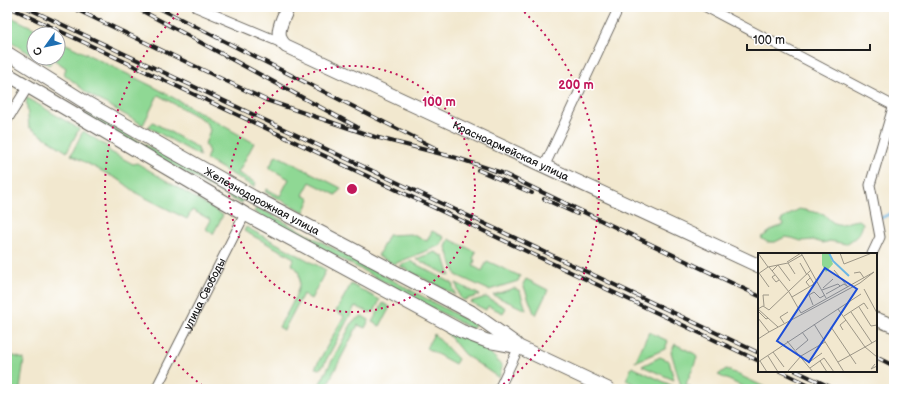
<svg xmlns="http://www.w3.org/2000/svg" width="901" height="396" font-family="'Balsamiq Sans',sans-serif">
  <rect width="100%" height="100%" fill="#fff"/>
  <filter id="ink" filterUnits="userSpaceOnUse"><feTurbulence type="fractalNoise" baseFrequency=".025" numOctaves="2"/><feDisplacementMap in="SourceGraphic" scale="8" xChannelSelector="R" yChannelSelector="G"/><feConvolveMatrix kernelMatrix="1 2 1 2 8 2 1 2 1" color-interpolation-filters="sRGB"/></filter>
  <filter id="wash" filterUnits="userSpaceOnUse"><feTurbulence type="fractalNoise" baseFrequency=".012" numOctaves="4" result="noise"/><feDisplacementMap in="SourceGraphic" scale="16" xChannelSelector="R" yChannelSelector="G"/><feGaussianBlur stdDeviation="0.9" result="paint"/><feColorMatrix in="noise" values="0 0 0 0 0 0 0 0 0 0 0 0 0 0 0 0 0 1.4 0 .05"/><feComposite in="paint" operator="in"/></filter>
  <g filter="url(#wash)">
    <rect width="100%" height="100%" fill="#f2e8cf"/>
    <path fill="#8fd894" stroke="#567a58" d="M7 15 46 34H34V56L7 40Z
      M58 40 156 88 254 143 238 173 256 183 254 187 206 159 209 152 205 144 210 130 205 121 158 95 143 125 87 93 64 74 66 68 53 59 49 65 37 58H58Z
      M26 97 79 129 67 152 29 127Z
      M87 112 243 200 241 204 85 116Z
      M153 122 198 148 200 156 148 127Z
      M83 131 108 147 109 151 133 164 137 163 223 215 213 234 206 229 211 220 192 210 187 219 138 194 121 181 71 155Z
      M276 155 341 188 336 195 310 182 303 195 310 199 304 212 265 192 267 189 280 196 289 179 269 168Z
      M257 207 475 325 472 329 254 212Z
      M799 209 824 214C839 231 840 222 859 220L863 223C861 235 855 238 846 244L830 241 823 243 813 240 801 241 792 238 785 237 775 242H767L761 238 773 229 783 225 781 220Z
      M246 227 326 270 311 299 303 294 284 330 279 327C287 312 313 276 291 264L294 258 244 231Z
      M432 231 444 237 441 245 394 264 378 256 388 235 411 234 427 241Z
      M449 239 476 252 473 259 475 260 473 266 482 271 487 261 520 276 518 281 489 290 456 275 446 247Z
      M435 252 444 257 450 276 416 259Z
      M410 261 452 283 455 295 400 266Z
      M526 279 548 290 536 315 534 313 523 284Z
      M456 283 480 295 464 300 460 298Z
      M351 284 380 300 374 312H368L355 306 323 366 319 369 315 368 344 316 336 311Z
      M514 288 520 291 526 310 493 295Z
      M486 297 506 308 503 313 488 306 486 310 470 302Z
      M383 303 390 307 380 326 372 322Z
      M362 316 369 320 365 328 358 325 325 389H317L353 321Z
      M441 326C460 336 491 347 502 367L499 378 464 354Z
      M649 332 668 341 665 349 635 362Z
      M434 334 458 359 455 364 426 348Z
      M675 344 695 354 697 358 686 384 691 387 690 389H682L671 352Z
      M7 354 24 359 20 389H7Z
      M660 357 669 361 674 380 642 366Z
      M632 367 675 387 676 389H644L626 380Z
      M726 369 769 389H748L718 375Z"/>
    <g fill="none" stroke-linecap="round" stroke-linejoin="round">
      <path stroke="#6cb6e4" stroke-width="2.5" d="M881 218 894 212"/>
    </g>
  </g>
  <g filter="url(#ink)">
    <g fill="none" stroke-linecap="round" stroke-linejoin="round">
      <g stroke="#67635b" stroke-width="11">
        <g id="street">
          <path d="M196 7 282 43"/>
          <path d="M706 7 894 106"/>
          <path d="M7 120 29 85"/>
          <path d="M544 167 619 7"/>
          <path d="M872 254 880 237 870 185 894 104"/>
          <path id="s1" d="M156 389 245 214"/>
          <path d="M499 389 519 347"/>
        </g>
      </g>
      <g stroke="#67635b" stroke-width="15">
        <g id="secondary">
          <path id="s2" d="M288 7C283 19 272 36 286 46L759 266"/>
          <path id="s3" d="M7 53 85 102 253 197 471 312 516 344"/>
          <path d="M7 74 245 214 461 331 487 341 519 347 608 389"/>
          <path d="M876 319 894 326"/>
        </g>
      </g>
      <use href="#street" stroke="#fff" stroke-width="9"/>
      <use href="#secondary" stroke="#fff" stroke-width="13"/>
      <g stroke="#1c1c1c" stroke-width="4">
        <path id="rail" d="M9 7 759 361
          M25 7 759 353
          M71 7 266 100 375 137 457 158 502 173 759 296
          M135 7 357 127
          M157 7 437 149
          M478 170 532 193
          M544 199 577 214
          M876 357 894 366
          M780 371 818 389
          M796 371 835 389"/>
      </g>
      <use href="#rail" stroke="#fff" stroke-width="2.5" stroke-dasharray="8" stroke-linecap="butt"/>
    </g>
  </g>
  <g fill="none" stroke="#c2185b" stroke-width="2" stroke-dasharray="2 4">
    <circle cx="352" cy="189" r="123"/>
    <path d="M207 389A247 247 0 0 1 184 8M520 8A247 247 0 0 1 497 389"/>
  </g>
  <g text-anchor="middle" stroke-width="3" stroke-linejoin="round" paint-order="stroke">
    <g font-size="11" fill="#1c1c1c" stroke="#fff">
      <text dy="4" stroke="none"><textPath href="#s2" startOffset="291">Красноармейская улица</textPath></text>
      <text dy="4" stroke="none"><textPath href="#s3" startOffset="295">Железнодорожная улица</textPath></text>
      <text dy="4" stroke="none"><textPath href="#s1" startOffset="107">улица Свободы</textPath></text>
    </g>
  </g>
  <g transform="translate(758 253)">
    <rect width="119" height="119" fill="#f2e8cf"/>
    <path d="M64 0H71L75 11 68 19 64 12Z" fill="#8fd894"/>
    <path fill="none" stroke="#6cb6e4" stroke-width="2" d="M71 0 75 8 91 23"/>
    <path fill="none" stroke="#9c9687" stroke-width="1" d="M0 0 10 14M43 0 68 45M82 0 86 11 114 0M29 9 43 0M30 10 37 21M42 10 49 22M11 14 31 39 43 60M76 17 90 34M14 18 20 12 32 28M1 20 11 34M96 20 102 19 106 25M0 21 10 14 30 10 44 2M17 22 14 24 18 29 21 27M52 34 48 29 52 25M65 35 75 26M106 36 119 60M64 37 80 31 82 33M68 41 86 31 89 33M34 44 56 31 50 21M55 52 51 42 56 39 62 45 67 42M6 53 5 42H11M101 54 113 73 119 72M0 56 5 53 11 57 53 17M0 56 20 74M80 56 103 41M0 58 8 66 10 65M93 59 114 90M86 63 106 50 110 56M0 65 11 79 102 30 116 19 43 60M26 70 22 64 30 59M56 71 86 119M73 74 98 111M85 77 82 72 88 67M0 86 11 79M29 88 55 119M38 97 50 87 44 79M15 99 26 114M10 103 20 119M2 108 9 119M62 108 69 119M0 109 80 56 107 94 119 87M80 109 107 94 119 104M50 110 64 100M117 111 113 116 119 113M52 115 66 105 76 119M30 118 43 103 67 89"/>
    <path fill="#1d4ed8" fill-opacity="0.15" stroke="#1d4ed8" stroke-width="2" d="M67 15 99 36 51 109 19 88Z"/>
    <rect width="119" height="119" fill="none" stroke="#1c1c1c" stroke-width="2"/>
  </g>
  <circle cx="352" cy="189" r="6" fill="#c2185b" stroke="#fff" stroke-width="2"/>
  <g font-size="12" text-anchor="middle" font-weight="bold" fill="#c2185b" stroke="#fff" stroke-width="3" stroke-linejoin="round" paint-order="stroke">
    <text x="576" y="89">200 m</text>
    <text x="439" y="106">100 m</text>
  </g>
  <rect width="901" height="396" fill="none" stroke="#fff" stroke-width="24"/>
  <g transform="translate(46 46) rotate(237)"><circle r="19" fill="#ffffff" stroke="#a4a4a4"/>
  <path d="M0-3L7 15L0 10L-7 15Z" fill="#1f6fb2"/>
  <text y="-6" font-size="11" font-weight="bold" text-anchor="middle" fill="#1c1c1c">С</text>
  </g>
  <path d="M747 44v6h123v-6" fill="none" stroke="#1c1c1c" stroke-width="2"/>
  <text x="753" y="44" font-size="12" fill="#1c1c1c" stroke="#ffffff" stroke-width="3" paint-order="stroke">100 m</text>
</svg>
